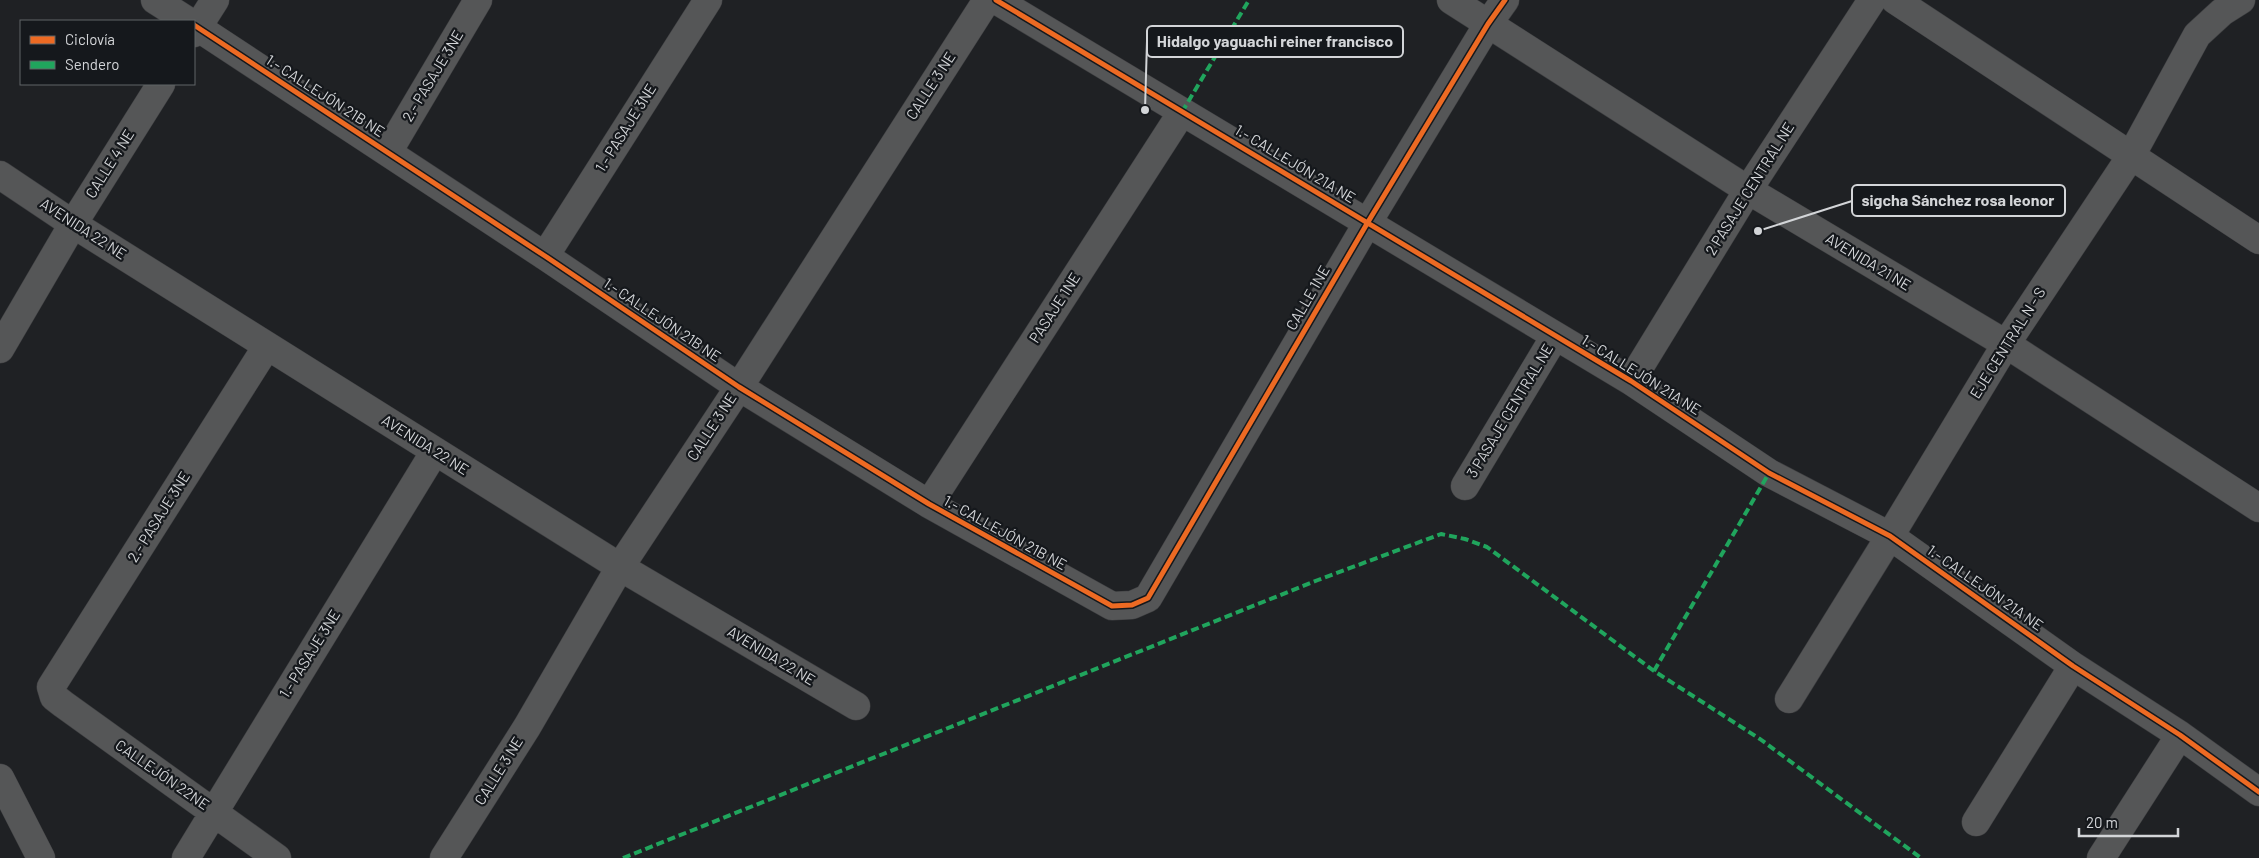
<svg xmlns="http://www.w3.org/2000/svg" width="2259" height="858" font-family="Barlow,sans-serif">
  <rect width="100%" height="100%" fill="#1f2124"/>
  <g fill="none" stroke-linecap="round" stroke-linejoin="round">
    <g stroke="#3d3e40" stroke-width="29">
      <path id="minor" d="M155 0 188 21
        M996 0 1631 381 1769 473 1890 536 2073 666 2180 735 2259 792
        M1451 0 1748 190 2006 344 2259 508
        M1895 0 2259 240
        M194 25 545 256 739 387 929 504 1112 606 1132 605 1148 598 1368 222 1488 24 1505 0
        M194 33 215 0
        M388 152 478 0
        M0 175 73 224 620 567 856 706
        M545 256 708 0
        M267 346 51 687 54 697 63 704 277 858
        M0 349 73 224 161 84
        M1631 381 1748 190 1872 0
        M1465 486 1555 336
        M929 504 1182 112
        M1789 699 1890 536 2006 344 2131 156 2197 35 2222 12 2241 0
        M0 778 41 858
        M1976 822 2073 666
        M186 858 435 451
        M444 858 527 727 620 567 739 387 987 0
        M2101 858 2180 735"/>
    </g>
    <use href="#minor" stroke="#555657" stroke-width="28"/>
    <path stroke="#20a55d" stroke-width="4" stroke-dasharray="8 4" stroke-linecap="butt" d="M1182 112 1249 0
      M1654 671 1769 473
      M623 858 1318 580 1441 534 1465 539 1487 547 1654 671 1760 739 1921 858"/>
    <g stroke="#15181c" stroke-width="8">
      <path id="cycleway" d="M996 0 1631 381 1769 473 1890 536 2073 666 2180 735 2259 792
        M194 25 545 256 739 387 929 504 1112 606 1132 605 1148 598 1368 222 1488 24 1505 0"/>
    </g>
    <use href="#cycleway" stroke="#ed6a23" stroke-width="5"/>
  </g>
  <g text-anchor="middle" stroke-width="4.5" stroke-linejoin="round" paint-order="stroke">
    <g font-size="15" fill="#d3d5d8" stroke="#15181c">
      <text transform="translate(433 76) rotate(-59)" y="5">2.- PASAJE 3NE</text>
      <text transform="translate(931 86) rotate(-57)" y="5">CALLE 3 NE</text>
      <text transform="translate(325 96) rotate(33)" y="5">1.- CALLEJÓN 21B NE</text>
      <text transform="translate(626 128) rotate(-58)" y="5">1.- PASAJE 3NE</text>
      <text transform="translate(110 164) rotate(-58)" y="5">CALLE 4 NE</text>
      <text transform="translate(1295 164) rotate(31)" y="5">1.- CALLEJÓN 21A NE</text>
      <text transform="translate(1750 189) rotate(-58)" y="5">2 PASAJE CENTRAL NE</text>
      <text transform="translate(83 229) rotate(33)" y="5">AVENIDA 22 NE</text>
      <text transform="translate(1868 262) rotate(31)" y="5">AVENIDA 21 NE</text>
      <text transform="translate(1308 298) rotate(-60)" y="5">CALLE 1NE</text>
      <text transform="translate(1055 308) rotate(-57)" y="5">PASAJE 1NE</text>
      <text transform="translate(662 320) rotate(34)" y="5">1.- CALLEJÓN 21B NE</text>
      <text transform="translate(2008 343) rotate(-58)" y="5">EJE CENTRAL N - S</text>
      <text transform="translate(1641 375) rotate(32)" y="5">1.- CALLEJÓN 21A NE</text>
      <text transform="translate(1510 411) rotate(-59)" y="5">3 PASAJE CENTRAL NE</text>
      <text transform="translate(712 427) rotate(-57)" y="5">CALLE 3 NE</text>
      <text transform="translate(425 445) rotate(32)" y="5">AVENIDA 22 NE</text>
      <text transform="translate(159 517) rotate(-58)" y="5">2.- PASAJE 3NE</text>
      <text transform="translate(1005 533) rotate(29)" y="5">1.- CALLEJÓN 21B NE</text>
      <text transform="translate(1985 588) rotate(35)" y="5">1.- CALLEJÓN 21A NE</text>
      <text transform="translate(310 654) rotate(-58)" y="5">1.- PASAJE 3NE</text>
      <text transform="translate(771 656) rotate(31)" y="5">AVENIDA 22 NE</text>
      <text transform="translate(499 771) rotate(-58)" y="5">CALLE 3 NE</text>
      <text transform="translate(162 775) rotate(35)" y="5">CALLEJÓN 22NE</text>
    </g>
  </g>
  <path fill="none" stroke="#d3d5d8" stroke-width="2" d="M1145 110L1147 41M1758 231L1852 201"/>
  <g fill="#d3d5d8" stroke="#15181c" stroke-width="2">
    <circle cx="1145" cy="110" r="5"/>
    <circle cx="1758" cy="231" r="5"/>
  </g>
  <g fill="#15181c" stroke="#d3d5d8" stroke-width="2">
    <rect x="1147" y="26" width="256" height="31" rx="5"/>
    <rect x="1852" y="185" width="213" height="31" rx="5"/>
  </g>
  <g font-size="16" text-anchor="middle" font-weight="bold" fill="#d3d5d8">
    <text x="1275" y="47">Hidalgo yaguachi reiner francisco</text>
    <text x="1958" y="206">sigcha Sánchez rosa leonor</text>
  </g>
  <rect x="20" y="20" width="175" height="65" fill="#15181c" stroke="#616467"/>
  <rect x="30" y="36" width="25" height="8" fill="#ed6a23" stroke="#616467"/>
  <text x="65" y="45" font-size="15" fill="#d3d5d8">Ciclovía</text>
  <rect x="30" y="61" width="25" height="8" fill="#20a55d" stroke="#616467"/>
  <text x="65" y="70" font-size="15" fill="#d3d5d8">Sendero</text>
  <path d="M2079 828v8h99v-8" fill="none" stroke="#d3d5d8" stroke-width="2.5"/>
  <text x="2086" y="828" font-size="15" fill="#d3d5d8" stroke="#15181c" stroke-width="4" paint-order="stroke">20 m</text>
</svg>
